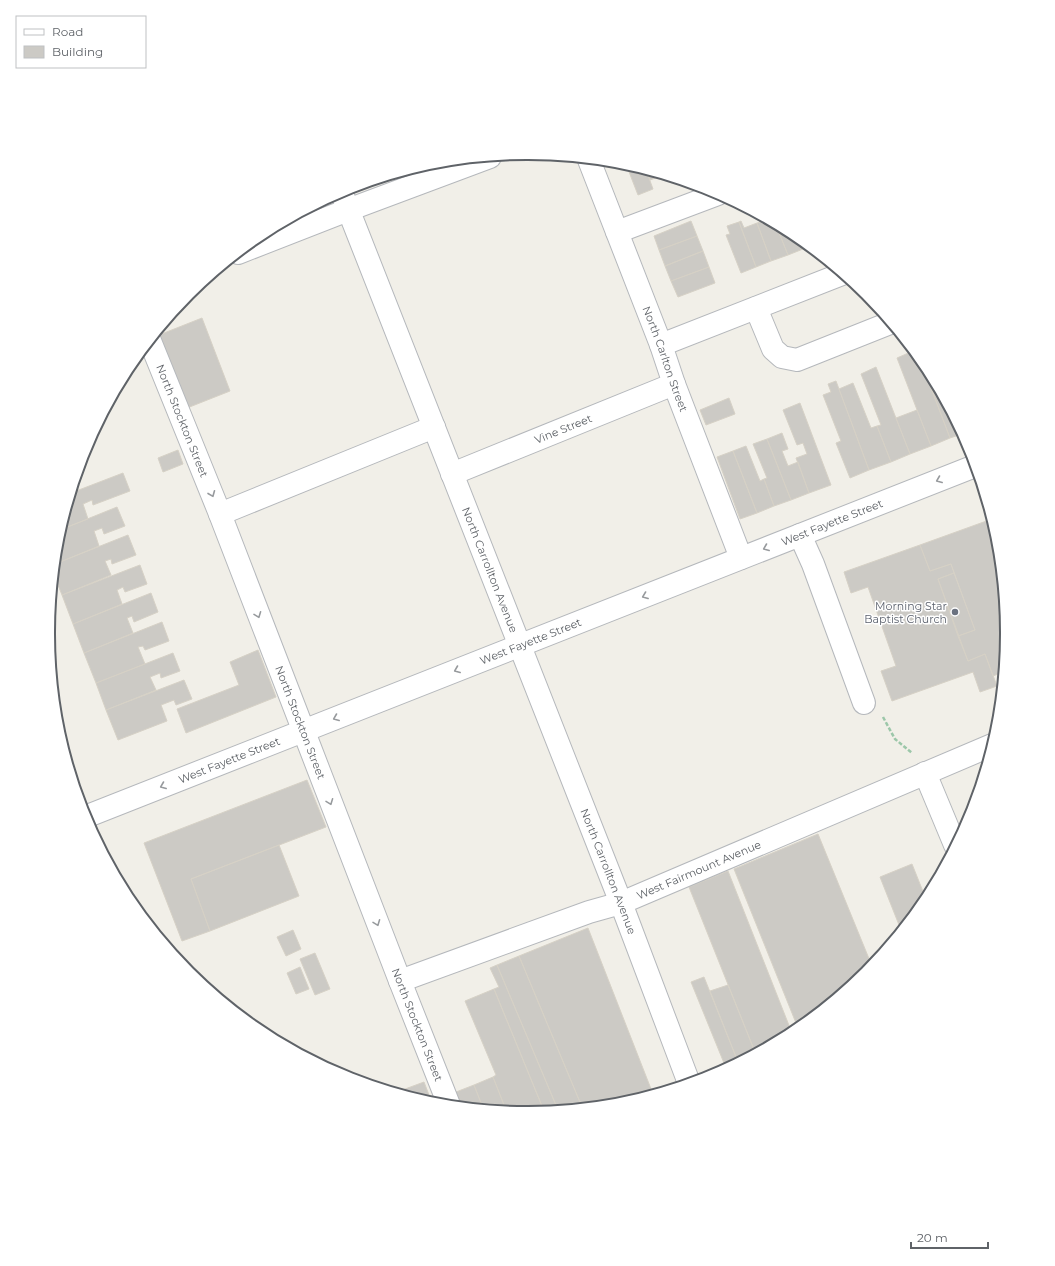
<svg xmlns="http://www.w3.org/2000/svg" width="1055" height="1266" font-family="Montserrat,sans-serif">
  <rect width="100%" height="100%" fill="#f1efe8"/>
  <path fill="#cccac5" stroke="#d6d1c6" d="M626 164 646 170 653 189 638 195Z
    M646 170 663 175 650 180Z
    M766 220 776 225 788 255 771 261 757 223Z
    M691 221 697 236 659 250 654 236Z
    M741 221 744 228 757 223 771 261 756 267 739 222Z
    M739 222 756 267 741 273 726 235 730 234 727 226Z
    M776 225 799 238 803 249 788 255Z
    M697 236 703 251 665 266 659 250Z
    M703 251 709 267 671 281 665 266Z
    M709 267 715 283 678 297 671 281Z
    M202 318 230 391 187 408 159 335Z
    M913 351 920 359 950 438 931 446 897 358Z
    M920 359 926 367 962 434 950 438Z
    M876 367 910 454 891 462 877 426 881 425 861 374Z
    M836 381 869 470 850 478 836 443 841 441 823 395 831 392 828 384Z
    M853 383 871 428 877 426 891 462 869 470 839 389Z
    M729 398 735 414 706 425 700 410Z
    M800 403 831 485 809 493 796 458 807 454 803 443 797 445 783 410Z
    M917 410 931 446 910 454 896 418Z
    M782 433 788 449 782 451 788 466 798 462 809 493 791 500 767 439Z
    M767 439 791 500 774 506 764 479 767 478 753 444Z
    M746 446 760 481 764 479 774 506 757 513 733 451Z
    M178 450 183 464 163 472 158 458Z
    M733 451 757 513 740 519 717 457Z
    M123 473 130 491 93 505 92 500 83 504 88 519 60 530 71 493Z
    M117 507 125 526 104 534 102 528 94 531 99 546 55 564 57 539 60 530Z
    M992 519 998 540 1007 633 1003 672 993 676 985 654 968 661 958 636 975 630 951 564 930 571 920 545Z
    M128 535 136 555 112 564 111 559 105 561 111 575 62 595 54 575 55 564Z
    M920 545 930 571 951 564 954 573 938 579 968 661 985 654 997 686 980 692 973 672 892 701 881 671 896 666 868 587 851 593 844 572Z
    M140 565 147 584 125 592 123 587 117 590 122 604 73 624 62 595Z
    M954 573 975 630 958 636 938 579Z
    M151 593 158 612 134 622 132 616 127 618 133 633 84 653 73 624Z
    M162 622 169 641 145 650 143 646 138 647 145 664 96 683 84 653Z
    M258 650 276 697 186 733 177 709 239 685 230 662Z
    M173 653 180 671 161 678 160 673 150 677 156 690 106 710 96 683Z
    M184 680 192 699 176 705 174 700 161 705 167 721 118 740 106 710Z
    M307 780 326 827 191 879 210 931 182 941 144 843Z
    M818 834 872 966 866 972 798 1028 734 869Z
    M279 845 299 896 210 931 191 879Z
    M912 864 926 899 901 930 880 877Z
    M728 871 792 1033 755 1052 689 887Z
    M588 928 653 1094 621 1103 582 1107 519 956Z
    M293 930 301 949 286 956 277 937Z
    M315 953 330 989 315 995 300 959Z
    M519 956 582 1107 558 1110 497 965Z
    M497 965 558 1110 544 1111 494 989 499 987 490 968Z
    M300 967 309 989 296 994 287 973Z
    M704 977 738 1062 726 1068 691 982Z
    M728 985 755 1052 738 1062 710 991Z
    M494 989 544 1111 527 1112 506 1110 493 1077 496 1075 465 1001Z
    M493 1077 506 1110 483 1108 474 1085Z
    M424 1082 429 1095 420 1099 397 1092Z
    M474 1085 483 1108 461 1106 456 1092Z
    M429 1095 432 1103 420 1099Z"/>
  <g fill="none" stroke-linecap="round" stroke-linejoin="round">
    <g stroke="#b5b8bc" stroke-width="24">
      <g id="minor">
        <path id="s1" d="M589 160 661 345 674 384 741 558"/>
        <path id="s2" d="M341 191 621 903 689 1083"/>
        <path d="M617 232 718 194"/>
        <path d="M238 253 348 210 490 157"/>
        <path d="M756 308 773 349 782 357 797 360 890 323"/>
        <path id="s3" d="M150 341 220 514 400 981 449 1105"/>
        <path d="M661 345 842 274"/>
        <path id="s4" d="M452 474 674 384"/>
        <path d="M220 514 434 427"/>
        <path d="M800 535 813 564 864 703"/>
        <path d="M925 773 955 845"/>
        <path id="s5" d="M85 817 975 466"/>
        <path id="s6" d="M400 981 589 912 621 903 992 745"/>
      </g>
    </g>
    <path stroke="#9cc7a9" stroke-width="2.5" stroke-dasharray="4 2" stroke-linecap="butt" d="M883 717 895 739 912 753"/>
    <use href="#minor" stroke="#fff" stroke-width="22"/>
  </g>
  <defs><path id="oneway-chevron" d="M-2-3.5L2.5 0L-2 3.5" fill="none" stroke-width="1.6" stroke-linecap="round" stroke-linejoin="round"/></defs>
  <g stroke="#979a9d">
    <use href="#oneway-chevron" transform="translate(939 480) rotate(158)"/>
    <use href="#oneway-chevron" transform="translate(212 494) rotate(68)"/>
    <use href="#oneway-chevron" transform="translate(766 548) rotate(158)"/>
    <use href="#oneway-chevron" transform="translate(645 596) rotate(159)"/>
    <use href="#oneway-chevron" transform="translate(258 615) rotate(69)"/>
    <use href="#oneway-chevron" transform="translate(457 670) rotate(158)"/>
    <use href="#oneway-chevron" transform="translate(336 718) rotate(158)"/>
    <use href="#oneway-chevron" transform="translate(163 786) rotate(158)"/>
    <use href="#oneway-chevron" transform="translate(330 802) rotate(69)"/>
    <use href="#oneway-chevron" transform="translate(377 923) rotate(69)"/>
  </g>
  <circle fill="#6b7280" stroke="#fff" stroke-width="1.5" cx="955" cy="612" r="4"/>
  <g text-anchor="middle" stroke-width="3" stroke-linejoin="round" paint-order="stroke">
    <g font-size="11" fill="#5f6368" stroke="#fff">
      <text dy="4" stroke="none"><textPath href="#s1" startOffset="213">North Carlton Street</textPath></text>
      <text dy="4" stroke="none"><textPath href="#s3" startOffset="86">North Stockton Street</textPath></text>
      <text dy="4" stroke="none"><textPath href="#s4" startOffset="120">Vine Street</textPath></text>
      <text dy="4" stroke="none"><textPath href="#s5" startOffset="803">West Fayette Street</textPath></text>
      <text dy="4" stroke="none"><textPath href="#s2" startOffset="407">North Carrollton Avenue</textPath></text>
      <text dy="4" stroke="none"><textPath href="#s5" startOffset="479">West Fayette Street</textPath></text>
      <text dy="4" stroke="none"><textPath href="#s3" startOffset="410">North Stockton Street</textPath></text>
      <text dy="4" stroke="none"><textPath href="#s5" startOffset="155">West Fayette Street</textPath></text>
      <text dy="4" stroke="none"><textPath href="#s6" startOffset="319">West Fairmount Avenue</textPath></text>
      <text dy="4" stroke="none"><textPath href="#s2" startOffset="731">North Carrollton Avenue</textPath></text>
      <text dy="4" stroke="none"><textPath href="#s3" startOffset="734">North Stockton Street</textPath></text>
    </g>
    <g font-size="11" fill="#5b616d" stroke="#fff" text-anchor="end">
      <text x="947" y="610">Morning Star<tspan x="947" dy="13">Baptist Church</tspan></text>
    </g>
  </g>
  <path d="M0 0H1055V1266H0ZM527 160H528A472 472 0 0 1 1000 632V634A472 472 0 0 1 528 1106H527A472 472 0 0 1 55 634V632A472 472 0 0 1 527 160Z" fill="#fff" fill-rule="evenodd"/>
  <path fill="none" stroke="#5f6368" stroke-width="2" d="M527 160H528A472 472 0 0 1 1000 632V634A472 472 0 0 1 528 1106H527A472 472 0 0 1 55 634V632A472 472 0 0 1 527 160Z"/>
  <rect x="16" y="16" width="130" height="52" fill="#ffffff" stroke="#bfc1c3"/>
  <rect x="24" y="29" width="20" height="6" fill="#ffffff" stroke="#bfc1c3"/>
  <text x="52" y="36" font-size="12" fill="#5f6368">Road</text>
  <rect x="24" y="46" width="20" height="12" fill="#cccac5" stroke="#bfc1c3"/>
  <text x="52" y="56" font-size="12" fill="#5f6368">Building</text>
  <path d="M911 1242v6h77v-6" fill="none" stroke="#5f6368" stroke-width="2"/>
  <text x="917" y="1242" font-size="12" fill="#5f6368" stroke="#ffffff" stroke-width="3" paint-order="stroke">20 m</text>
</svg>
